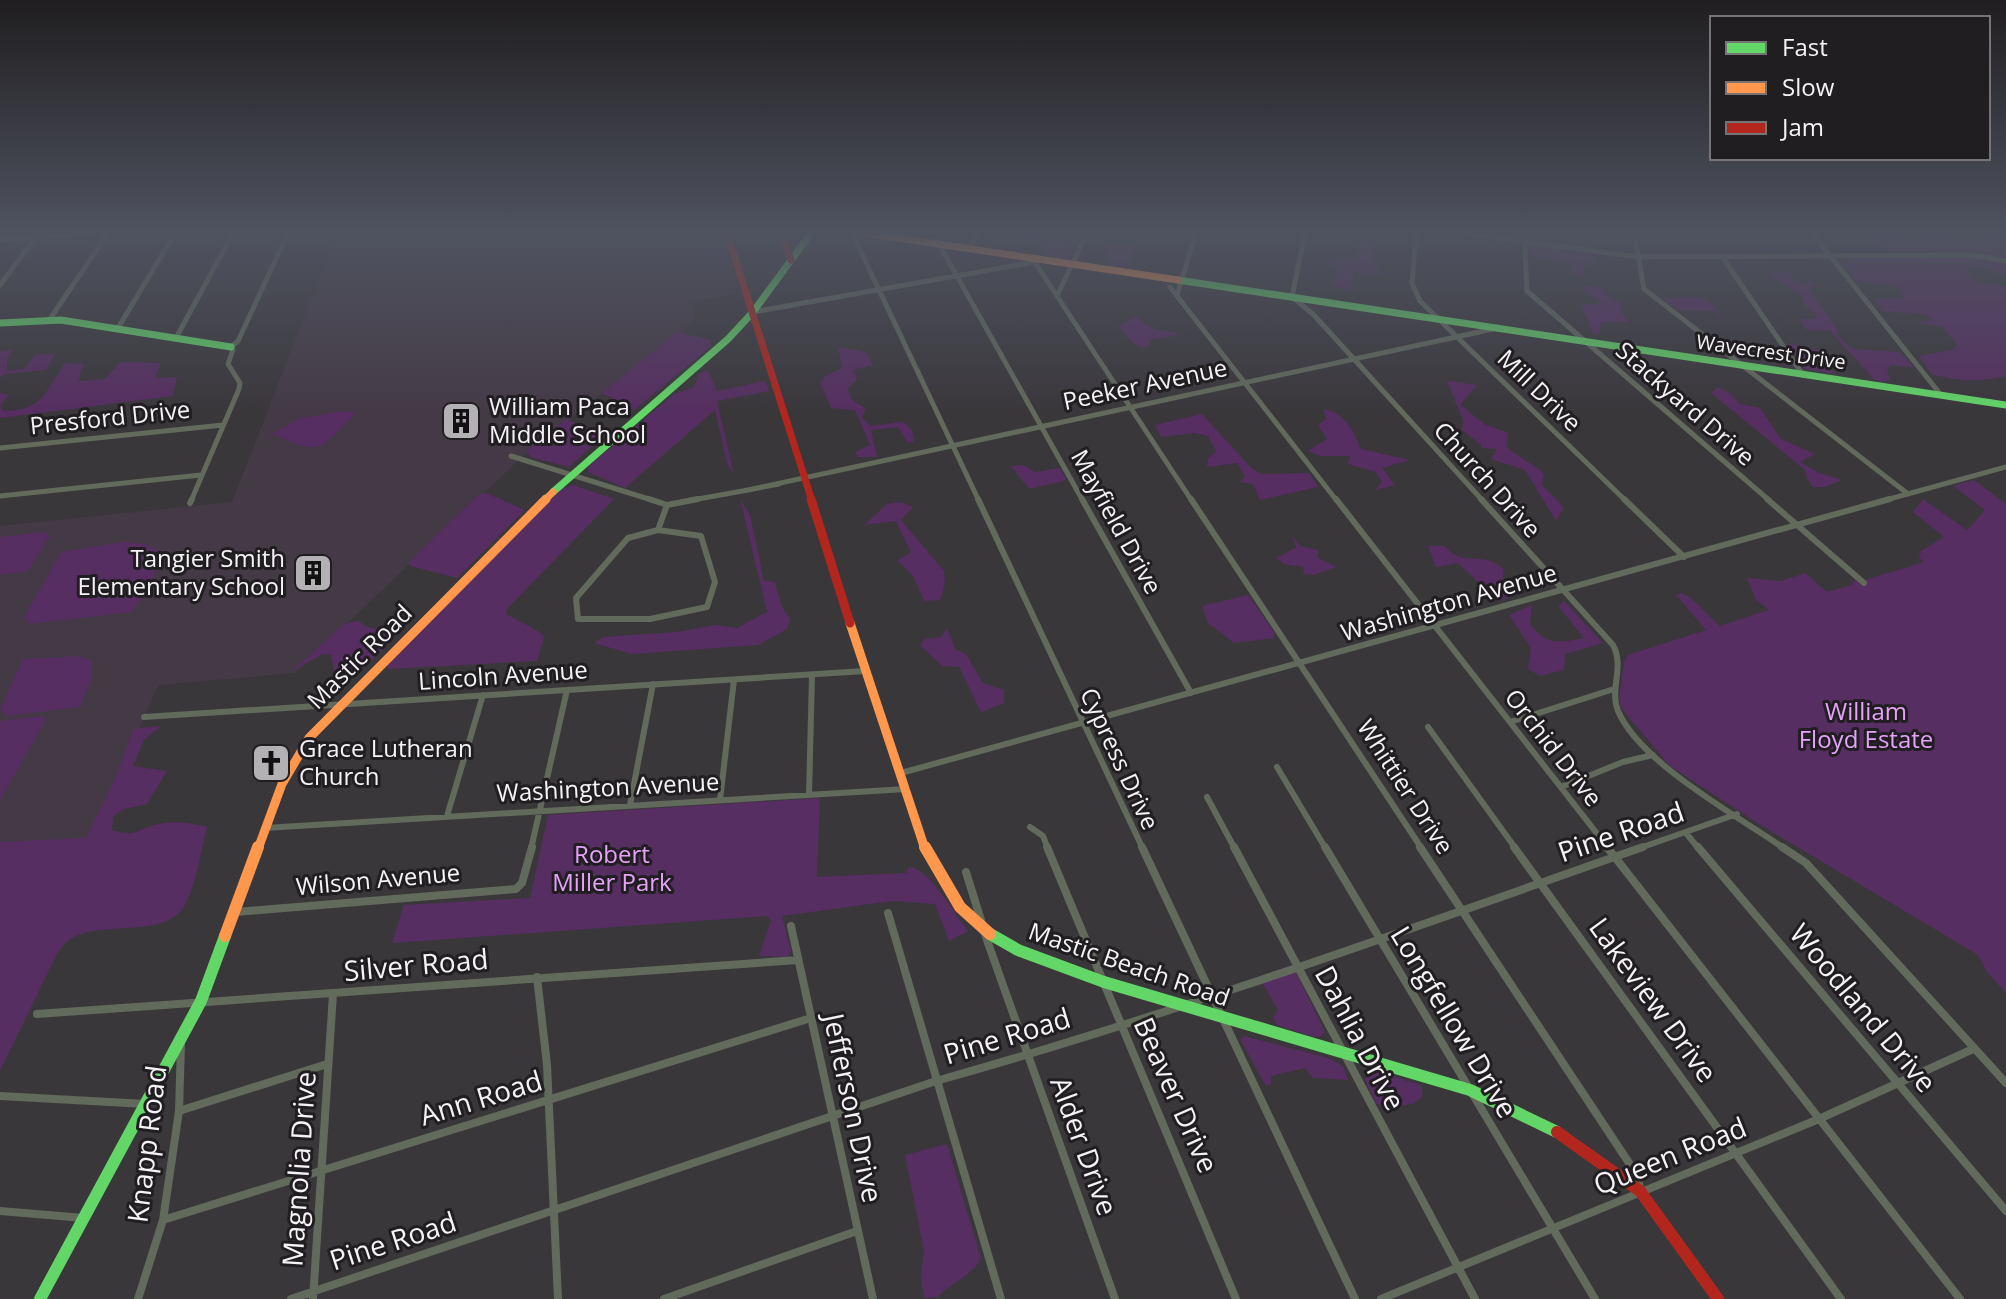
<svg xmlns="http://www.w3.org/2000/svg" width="2006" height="1299" font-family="'Open Sans',sans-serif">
  <rect width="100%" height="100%" fill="#3a373b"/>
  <path fill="#443a46" d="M337 233H721L740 293 694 301 695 320 522 457 295 673 158 685 86 854 0 846V526L232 502Z"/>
  <path fill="#562e61" d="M1023 233H1033L1032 235 1077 243 1071 256 1065 260 1044 254 1045 246 1025 239Z
    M1869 233 1923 238 1925 233H1952L1961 239H1977L1976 233H2005L2006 260 1974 254 1889 255 1880 244 1869 241Z
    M1366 240 1374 250 1371 260 1383 275 1354 272 1351 291 1331 285 1339 273 1328 260 1356 258 1359 254 1357 241Z
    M1111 243 1135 247 1127 269 1109 266 1105 250Z
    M1534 245 1588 253 1597 261 1585 266 1582 278 1570 271 1569 263 1532 255 1531 246Z
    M1937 258H1978L2006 263V276L1978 266 1966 271 1977 283 2006 286V376C1979 383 1958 381 1931 374L1919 356 1952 350 1957 345 1942 326 1913 323 1932 320 1925 314 1883 311 1874 299 1904 298 1897 286 1857 282 1842 262 1850 259Z
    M1790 272 1794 280 1802 286 1811 281 1817 284 1809 289 1838 331 1836 334 1852 349 1900 352 1914 367 1890 365 1887 372 1891 379 1884 382 1875 380 1830 331 1806 330 1799 319H1815L1818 316 1803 303 1802 297 1767 273Z
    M1581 285 1601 287 1611 300 1619 301 1622 313 1630 322H1601L1600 333 1594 335 1581 305 1599 304V300L1580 289Z
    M1661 298C1701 298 1704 288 1727 325L1715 311 1678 310Z
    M1137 316C1147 330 1166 332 1182 334L1150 340V346C1135 351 1128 336 1118 326Z
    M677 332 711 340 710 347 634 410 602 393Z
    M1792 344 1816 349 1835 374 1805 369 1787 345Z
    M838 347 866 352 873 365 853 370 857 379 848 389 851 399 866 409 862 417 870 426 903 422 912 430 914 441 908 443 898 427 871 430 877 457H858L855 452 870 445 855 410 831 408 820 384 824 377 842 368Z
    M13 350 7 359V371L24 369 35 355 55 354 46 370 5 374 0 378V351Z
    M121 362 161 363 155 378 177 377 173 396 0 418V393L9 395 0 406 4 411C43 411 45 391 65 363L84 364 78 381 105 379Z
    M708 370 717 391 765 381 769 391 717 401 734 475 727 463 715 410 625 488 588 472 589 466 674 394 694 387 699 374Z
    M1450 381 1477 385 1460 405 1486 425 1508 433 1506 446C1518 458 1532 462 1544 474L1542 485 1564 508 1556 521 1525 470 1491 459 1497 449 1481 448V445L1462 430 1463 420 1447 382Z
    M1717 387 1730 393 1739 404 1760 408 1781 439 1815 454 1800 462 1819 473 1843 480 1824 487H1813L1807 479 1805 470 1711 393Z
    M1323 409C1346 413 1353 430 1361 449L1410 460 1382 468 1395 485 1375 490 1382 482 1376 472 1348 464 1350 456H1320L1308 451 1327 439 1318 425 1326 419Z
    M341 411 356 413C316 452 324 456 272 434L298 419Z
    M1202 414 1252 469 1262 474 1309 473 1318 487 1260 500 1253 484 1240 482 1245 476 1237 463 1207 467 1208 458 1216 452 1208 436 1194 433 1161 437 1155 425Z
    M566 419 605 435 569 467 530 457 527 450Z
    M1023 465 1035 472 1060 468 1067 480 1029 489 1011 466Z
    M1974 480 2006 504V993L1987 972 1978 955 1759 824 1670 766 1622 709 1619 699 1624 662 1628 655 1706 630 1676 595 1680 593 1690 597 1720 626 1769 610 1756 600 1747 578 1781 581 1805 573 1827 592 1852 585 1855 580 1859 582 1924 562 1919 558 1921 551 1944 537 1913 512 1923 499 1967 530 1985 510 1953 486Z
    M573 485 614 499 507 609 506 614 541 633 544 637 537 661 387 669 388 663 561 489Z
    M486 493 523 509 522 513 457 578 410 566 409 562 478 495Z
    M740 499 750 515 764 581 775 582 782 607 790 619 787 629 758 645 632 654 594 643 604 637 677 632 716 625 737 628 767 612Z
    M900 502 913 507 901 520 944 571 945 583 940 600 924 601 913 576 897 560 911 553 896 521 864 525 887 504Z
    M44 532 50 536 28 571 0 575V537Z
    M1293 536 1300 546 1318 550V558L1337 567 1313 575 1304 574 1303 567 1284 564 1276 558 1296 548Z
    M123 542 144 544 162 552 150 586 132 612 29 624 24 617 61 552Z
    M1428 546H1445C1457 562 1470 557 1487 560 1493 561 1499 566 1504 569L1502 580 1518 594 1498 601 1458 563 1436 567Z
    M1248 595 1274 632V638L1234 643 1208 623 1202 606Z
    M1564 601 1603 643 1565 654 1564 670 1540 676 1528 669 1531 648 1509 615 1532 605 1530 624C1546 646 1559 643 1584 638L1558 606Z
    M358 621 370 628 395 631 393 639 363 669 334 672 331 655 323 654 292 671 344 624Z
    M947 628 956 650 966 654 983 683 1004 690V703L981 712 959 667 942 666 920 645 925 639 941 637Z
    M79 656 92 661V678L80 707 7 716 0 710 23 659Z
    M42 716 46 720 0 800V721Z
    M161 726 144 740 133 766 167 771 147 804 124 809 113 817 112 830C138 837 133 831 155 825 172 820 190 823 207 827 201 849 196 886 185 905 166 940 98 919 69 940 64 943 60 949 57 954L0 1071V842L86 838 118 772 133 729Z
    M820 798 817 877 906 873 909 867C930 869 954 914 968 931L949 941 935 904 892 901 782 916 791 951 787 957 759 956 771 921 768 916 392 943 404 905 530 898 548 815Z
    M1296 972 1325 1032 1322 1036 1315 1037 1277 1025 1273 1018 1278 1010 1262 982Z
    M1244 1036 1328 1058 1343 1066 1348 1080 1313 1078 1305 1068 1271 1076V1084L1266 1086 1240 1039Z
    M1373 1069 1422 1086V1097L1413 1104 1384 1108 1375 1102 1365 1080Z
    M947 1144 981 1258C973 1276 951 1282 938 1297L924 1298 921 1276 924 1251 905 1155Z"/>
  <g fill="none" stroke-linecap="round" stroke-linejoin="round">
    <path stroke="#626a5c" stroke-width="5" d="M852 233 979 501
      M1087 233 1057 296 1192 501
      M1305 233 1292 297 1313 314 1483 501
      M1416 233 1412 283 1420 301 1626 501
      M1462 233 1638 257 1971 255 2006 261
      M1524 233 1527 291 1770 501
      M1634 233 1644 289 1908 494
      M1812 233 1941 395
      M0 240 92 233
      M939 244 1083 501
      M969 248 978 233
      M1723 258 1803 375
      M0 285 39 233
      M1170 287 1337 501
      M1177 295 1196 233
      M753 312 1029 263 1036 259V264L1057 296
      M50 319 108 233
      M118 328 175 233
      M176 338 233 233
      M0 448 223 425
      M511 456 655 501
      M779 484 748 490 1493 329
      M0 496 201 475
      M191 501 239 389 240 383 228 364 233 350 231 347 238 341 288 233
      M687 501 748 490
      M1882 501 2006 467"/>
    <path stroke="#626a5c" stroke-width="6" d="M649 499 667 505 698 499
      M978 499 1143 849
      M1082 499 1191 693
      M1191 499 1422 849
      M1336 499 1609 849
      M1481 499 1613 645C1625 667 1609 689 1618 711 1641 764 1738 816 1785 849
      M1624 499 1684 557
      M1767 499 1864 583
      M190 503 192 499
      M658 530 701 536 715 582 707 607 650 619H578L576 598 628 538Z
      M658 530 667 505
      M144 717 865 671
      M1510 722 1614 689
      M1428 727 1516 849
      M1277 767 1326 849
      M901 773 1890 499
      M1561 787 1623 762 1653 755
      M809 795 812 675
      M1207 797 1235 849
      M720 800 734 680
      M630 805 653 684
      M447 816 483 695
      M1030 827 1043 836 1048 849
      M265 828 906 789
      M1686 833 1699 849
      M531 849 567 690
      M1637 849 1737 814"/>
    <path stroke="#626a5c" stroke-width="8" d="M1047 847 1236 1299
      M1142 847 1355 1299
      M1234 847 1475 1299
      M1325 847 1595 1299
      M1420 847 1637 1175 1640 1188
      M1514 847 1841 1299
      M1607 847 1960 1299
      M1698 847 2006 1211
      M1782 847 1806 863 2006 1083
      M966 872 988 943 1115 1299
      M236 912 516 889 522 883 532 847
      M888 913 1001 1299
      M791 926 873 1299
      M537 977 547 1065 558 1299
      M37 1014 798 960
      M0 1096 146 1104
      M179 1111 327 1064
      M0 1211 84 1218
      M163 1220 811 1018
      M138 1299 163 1220 179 1111 181 1044
      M291 1299 936 1081C1175 1014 1409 929 1643 847
      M313 1299 333 994
      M664 1299 857 1231
      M1381 1299 1819 1119 1973 1049"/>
    <path stroke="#63d668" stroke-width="7" d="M1178 280 2006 405
      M0 323 61 320 231 347
      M553 492 728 339 753 312 811 233"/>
    <path stroke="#63d668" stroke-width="12" d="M990 934 1018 950 1104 982 1470 1090 1557 1132
      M40 1299 201 1001 225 936"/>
    <path stroke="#ff974d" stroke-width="7" d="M865 233 1178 280
      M544 501 553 492"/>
    <path stroke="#ff974d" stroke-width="9" d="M850 623 925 849
      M258 849 282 784 309 738 546 499"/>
    <path stroke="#ff974d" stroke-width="12" d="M925 847 960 907 990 934
      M225 936 258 847"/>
    <path stroke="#b3261e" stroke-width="7" d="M727 233 812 501
      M782 233 791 260"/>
    <path stroke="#b3261e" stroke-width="9" d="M811 499 850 623"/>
    <path stroke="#b3261e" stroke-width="12" d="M1557 1132 1640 1191 1718 1299"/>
  </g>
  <linearGradient id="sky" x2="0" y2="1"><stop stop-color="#201e20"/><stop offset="0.56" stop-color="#4f5360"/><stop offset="1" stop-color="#4f5360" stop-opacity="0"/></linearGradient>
  <rect width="2006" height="414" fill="url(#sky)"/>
  <defs>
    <g id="building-square" transform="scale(2)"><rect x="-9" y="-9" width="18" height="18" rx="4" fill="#b4b1b5" stroke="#211e21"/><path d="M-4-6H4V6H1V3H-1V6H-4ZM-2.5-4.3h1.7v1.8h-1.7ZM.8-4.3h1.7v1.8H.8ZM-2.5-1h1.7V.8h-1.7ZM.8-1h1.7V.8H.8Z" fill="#111"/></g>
    <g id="church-square" transform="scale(2)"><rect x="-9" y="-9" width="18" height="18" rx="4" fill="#b4b1b5" stroke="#211e21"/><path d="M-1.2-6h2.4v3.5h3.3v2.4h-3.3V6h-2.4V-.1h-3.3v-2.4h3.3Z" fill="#111"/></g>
  </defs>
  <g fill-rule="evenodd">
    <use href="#building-square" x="461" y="421"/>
    <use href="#building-square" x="313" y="573"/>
    <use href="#church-square" x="271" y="763"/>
  </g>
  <g text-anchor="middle" stroke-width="6" stroke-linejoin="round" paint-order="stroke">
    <g font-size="20" fill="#f6f2f7" stroke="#211e21">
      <text transform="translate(1771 352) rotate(8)" y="7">Wavecrest Drive</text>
    </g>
    <g font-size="24" fill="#f6f2f7" stroke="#211e21">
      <text transform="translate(1145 385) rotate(-12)" y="8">Peeker Avenue</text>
      <text transform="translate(1539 391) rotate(44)" y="8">Mill Drive</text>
      <text transform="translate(1685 404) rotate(41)" y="8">Stackyard Drive</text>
      <text transform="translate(110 418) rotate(-6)" y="8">Presford Drive</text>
      <text transform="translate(1487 480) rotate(48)" y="8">Church Drive</text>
      <text transform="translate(1116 522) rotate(61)" y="8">Mayfield Drive</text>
      <text transform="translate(1449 603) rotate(-16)" y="8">Washington Avenue</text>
      <text transform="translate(360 657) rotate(-45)" y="8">Mastic Road</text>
      <text transform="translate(503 676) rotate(-4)" y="8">Lincoln Avenue</text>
      <text transform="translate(1553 748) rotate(52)" y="8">Orchid Drive</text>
      <text transform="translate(1119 759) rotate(65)" y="8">Cypress Drive</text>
      <text transform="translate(1405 787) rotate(57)" y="8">Whittier Drive</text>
      <text transform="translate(608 788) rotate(-3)" y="8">Washington Avenue</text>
      <text transform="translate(378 880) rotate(-5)" y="8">Wilson Avenue</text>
      <text transform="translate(1129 965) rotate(19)" y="8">Mastic Beach Road</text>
    </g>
    <g font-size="24" fill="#f6f2f7" stroke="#211e21" text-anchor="start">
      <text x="489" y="415">William Paca<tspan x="489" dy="28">Middle School</tspan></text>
      <text x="285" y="567" text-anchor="end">Tangier Smith<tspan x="285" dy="28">Elementary School</tspan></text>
      <text x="299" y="757">Grace Lutheran<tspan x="299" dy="28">Church</tspan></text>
    </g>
    <g font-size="24" fill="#e6a2fa" stroke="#211e21">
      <text x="1866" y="720">William<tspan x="1866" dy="28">Floyd Estate</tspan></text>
      <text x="612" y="863">Robert<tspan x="612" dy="28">Miller Park</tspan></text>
    </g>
    <g font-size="28" fill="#f6f2f7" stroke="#211e21">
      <text transform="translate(1621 832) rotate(-19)" y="10">Pine Road</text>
      <text transform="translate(416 965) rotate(-5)" y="10">Silver Road</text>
      <text transform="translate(1653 1000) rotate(54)" y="10">Lakeview Drive</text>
      <text transform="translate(1863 1008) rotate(50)" y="10">Woodland Drive</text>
      <text transform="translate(1454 1022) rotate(59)" y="10">Longfellow Drive</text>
      <text transform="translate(1007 1036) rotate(-17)" y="10">Pine Road</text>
      <text transform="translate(1360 1038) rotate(62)" y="10">Dahlia Drive</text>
      <text transform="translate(1176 1095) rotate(66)" y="10">Beaver Drive</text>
      <text transform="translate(481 1098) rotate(-17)" y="10">Ann Road</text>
      <text transform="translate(853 1108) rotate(78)" y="10">Jefferson Drive</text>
      <text transform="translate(147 1144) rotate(-83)" y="10">Knapp Road</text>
      <text transform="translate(1084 1146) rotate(70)" y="10">Alder Drive</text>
      <text transform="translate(1670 1156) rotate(-22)" y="10">Queen Road</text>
      <text transform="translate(299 1169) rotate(-86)" y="10">Magnolia Drive</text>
      <text transform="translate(393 1241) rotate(-18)" y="10">Pine Road</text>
    </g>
  </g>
  <rect x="1710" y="16" width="280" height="144" fill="#211e21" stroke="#767377" stroke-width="2"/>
  <rect x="1726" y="42" width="40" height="12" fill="#63d668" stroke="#767377" stroke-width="2"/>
  <text x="1782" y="56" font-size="24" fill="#f6f2f7">Fast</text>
  <rect x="1726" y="82" width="40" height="12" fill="#ff974d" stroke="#767377" stroke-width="2"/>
  <text x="1782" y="96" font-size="24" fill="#f6f2f7">Slow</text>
  <rect x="1726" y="122" width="40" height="12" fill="#b3261e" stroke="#767377" stroke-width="2"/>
  <text x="1782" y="136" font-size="24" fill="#f6f2f7">Jam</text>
</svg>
